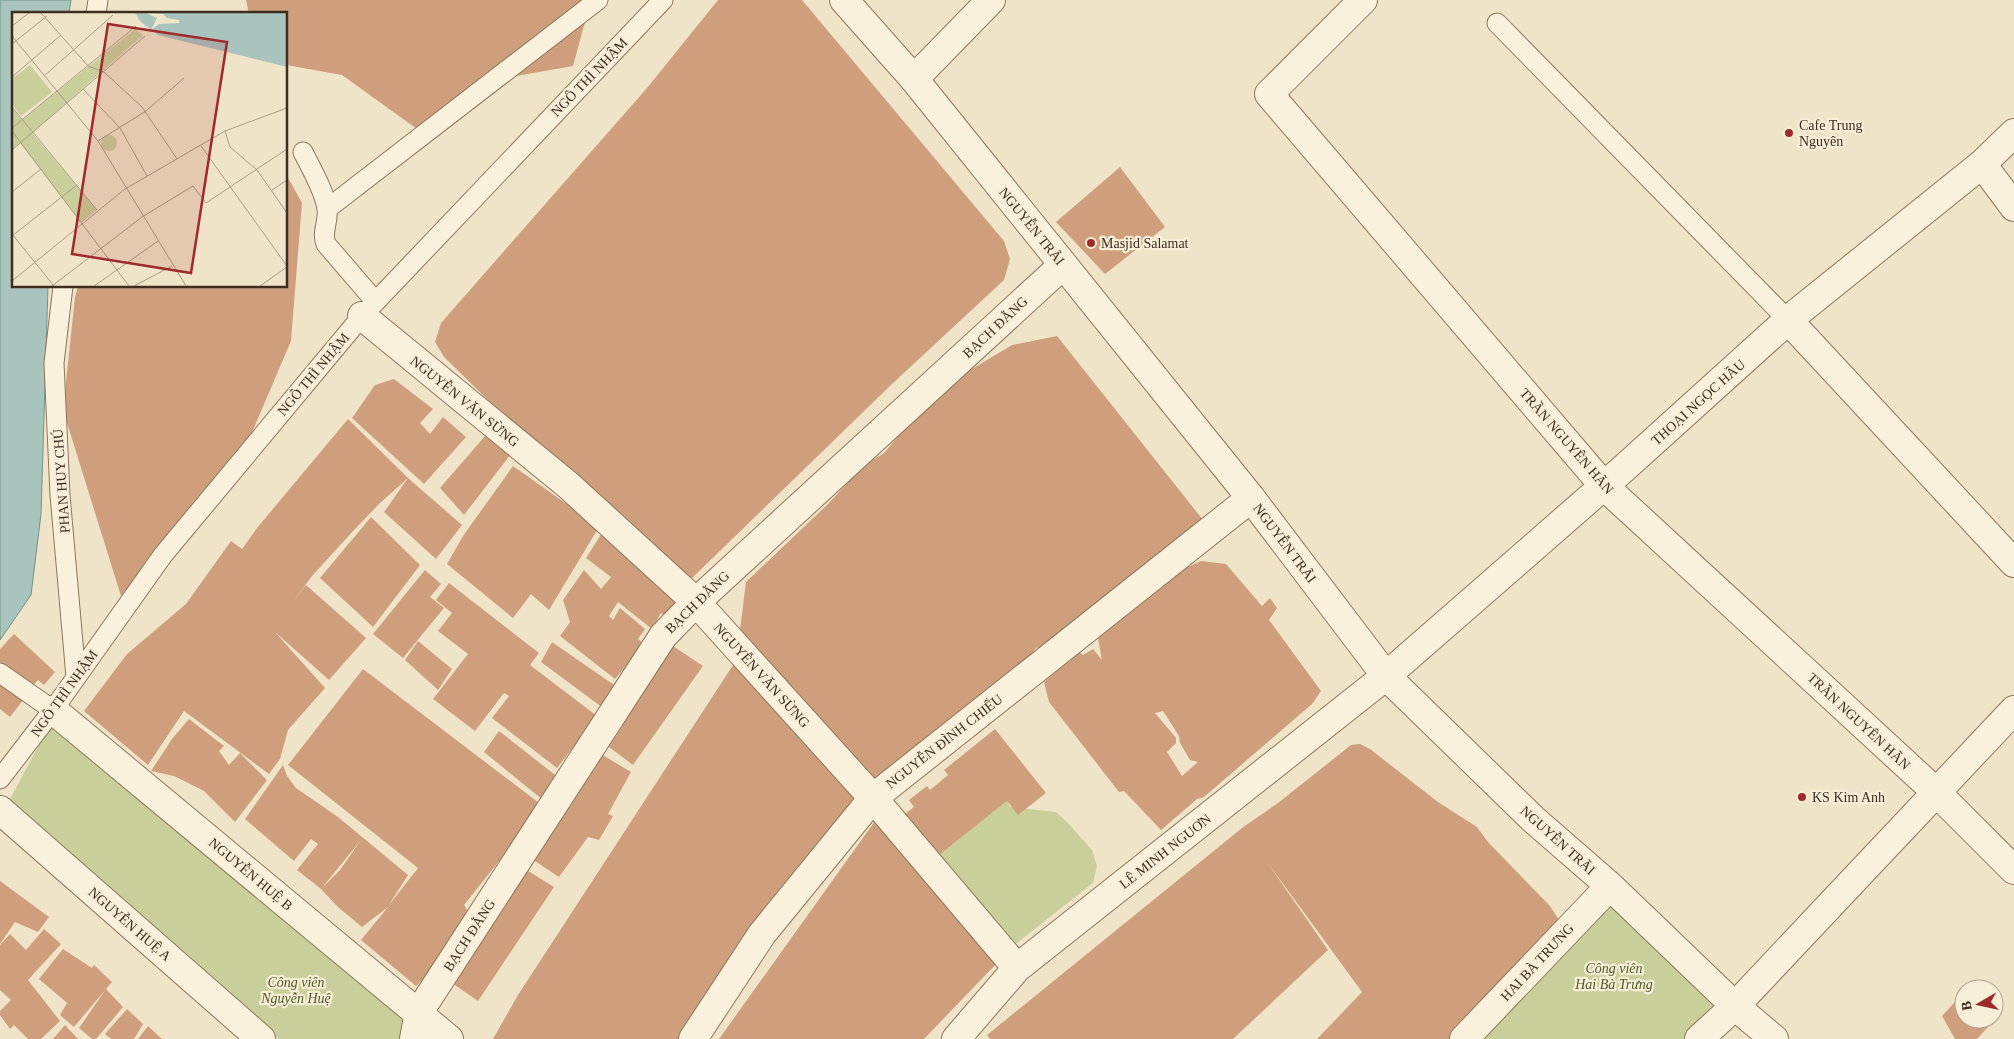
<svg xmlns="http://www.w3.org/2000/svg" width="2014" height="1039" font-family="'Times New Roman',serif">
  <rect width="100%" height="100%" fill="#f0e4c8"/>
  <path fill="#c9cf9b" d="M49 726 435 1039H278L9 801Z
    M1007 801 1010 807 1056 812 1068 823 1092 850 1097 866 1093 883 1013 946 938 856Z
    M1610 886 1735 1006 1702 1039H1476Z"/>
  <path fill="#a9c4bc" stroke="#6f938a" d="M0 0H71L69 14H14V286H48L41 514 31 595 0 640Z"/>
  <path fill="#cf9f7d" fill-rule="evenodd" d="M246 0H591L573 66 489 81 417 129 342 75 286 65V14H249Z
    M718 0H802L1004 241 1010 259 1004 280 892 384 689 581 531 442 444 357 435 342 441 323 647 88Z
    M1120 167 1165 227 1105 274 1056 222Z
    M286 174 302 203 291 341 245 449 121 596 63 410 75 297 78 286H286Z
    M1057 336 1207 525 1044 653 1037 647 1010 679 872 785 858 774 740 630 746 582 829 503 863 466 884 453 916 415 942 387 1012 345Z
    M394 379 433 409 420 423 430 434 443 417 466 437 424 484 352 418 375 385Z
    M348 419 408 478 380 503 355 529 312 576 293 602 306 585 366 638 329 680 275 632 325 688 288 730 280 759 269 774 184 711 148 765 84 711 127 654 186 604 231 541 242 549 257 528Z
    M486 435 511 454 464 515 440 488Z
    M513 466 599 527 549 610 531 594 513 618 447 564 463 536Z
    M408 478 462 525 436 559 384 512Z
    M371 517 420 565 373 627 320 578Z
    M604 530 689 596 667 618 661 613 652 629 618 602 609 616 613 620 620 608 645 629 638 639 643 643 632 668 627 665 615 679 560 636 570 622 563 600 584 570 601 589 611 577 586 558Z
    M1201 561 1226 564 1262 606 1270 598 1277 608 1269 620 1321 691 1312 704 1204 797 1197 799 1161 830 1124 791 1119 792 1049 702 1044 682 1059 669 1057 662 1074 648 1083 655 1093 649 1102 660 1097 633 1179 571ZM1163 711 1179 736 1180 743 1190 760 1198 762 1182 776 1167 752 1176 743V738L1155 713Z
    M425 570 441 584 430 597 444 608 403 658 373 634Z
    M449 583 539 653 530 665 597 716 557 768 492 718 509 696 504 693 475 731 433 699 468 654 438 631 452 613 436 600Z
    M14 634 55 672 44 685 38 680 30 689 0 662V649Z
    M418 641 452 669 438 690 405 660Z
    M552 642 617 687 603 708 541 662Z
    M673 646 703 666 633 765 609 747Z
    M735 662 861 804 684 1039H493L518 995Z
    M363 669 543 806 464 905 476 926 416 986 361 940 388 907 362 927 338 907 321 889 340 870 361 840 321 889 297 870 318 844 311 839 294 861 245 819 283 765 287 776 296 788 338 817 408 875 389 905 418 868 288 765Z
    M0 684 24 699 10 717 0 709Z
    M189 719 224 746 219 751 229 765 240 753 267 780 235 822 204 791 174 776 151 771 172 739Z
    M995 729 1046 793 1018 815 1007 801 938 856 905 814 914 807 909 800 927 786 930 790 948 775 944 770Z
    M499 731 559 778 543 800 484 752Z
    M1360 744 1370 749 1438 802 1477 827 1488 842 1550 906 1559 920 1552 935 1458 1039H1317L1362 992 1267 862 1328 950 1233 1039H990L987 1035 1242 828 1278 803 1351 745Z
    M601 754 631 772 608 814 613 816 599 840 588 837 559 877 532 859Z
    M875 821 998 962 924 1039H719Z
    M525 869 554 887 478 1001 449 981Z
    M0 881 49 917 38 932 15 922 0 944Z
    M44 929 61 944 28 980 60 1021 41 1039H28L14 1025 10 1029 0 1015V1011L11 1000 0 990V945L10 934 26 950Z
    M63 949 92 968 94 965 112 982 74 1027 60 1015 67 1003 39 979Z
    M106 989 123 1007 96 1039H92L79 1028Z
    M1964 992V1019H1994V1006L2001 1013 1977 1039H1955L1942 1016Z
    M127 1009 143 1024 134 1039H111L105 1034Z
    M65 1025 78 1039H53Z
    M148 1026 162 1039H138Z"/>
  <g fill="none" stroke-linecap="round" stroke-linejoin="round">
    <g stroke="#8d765c" stroke-width="21">
      <path id="service" d="M96 14 98 0
        M1497 23 1788 320
        M303 152C311 168 325 192 327 209 329 222 321 232 326 244L375 301
        M327 209 598 0
        M63 286 54 363 60 495 76 677
        M0 673 53 710
        M0 779 53 710 163 555 362 316 663 0"/>
    </g>
    <g stroke="#8d765c" stroke-width="30">
      <path id="minor" d="M1363 0 1269 94 1604 486 1936 792 2014 870
        M914 79 991 0
        M1982 164 2014 207
        M362 316 568 485 696 602 873 798 1017 968
        M1788 320 2014 563
        M1735 1006 2014 710
        M414 1039 419 1012 663 636 696 602 1063 265
        M693 1039 762 934 873 798 1251 498
        M956 1039 1017 968 1386 676 1622 470 1788 320 1982 164 2014 133"/>
    </g>
    <g stroke="#8d765c" stroke-width="30">
      <path id="tertiary" d="M844 0 914 79 1251 498 1386 676 1533 819 1610 886 1735 1006 1774 1039
        M53 710 449 1039
        M0 810 261 1039
        M1464 1039 1610 886
        M1699 1039 1735 1006"/>
    </g>
    <use href="#service" stroke="#faf1dc" stroke-width="19"/>
    <use href="#minor" stroke="#faf1dc" stroke-width="28"/>
    <use href="#tertiary" stroke="#faf1dc" stroke-width="28"/>
  </g>
  <g fill="#9e2a2b" stroke="#f7eed8" stroke-width="2">
    <circle cx="1789" cy="133" r="5"/>
    <circle cx="1091" cy="243" r="5"/>
    <circle cx="1802" cy="797" r="5"/>
  </g>
  <g text-anchor="middle" stroke-width="4.5" stroke-linejoin="round" paint-order="stroke">
    <g font-size="14" fill="#3d2e20" stroke="#f7eed8">
      <text transform="translate(589 77) rotate(-46)" y="5">NGÔ THÌ NHẬM</text>
      <text transform="translate(1032 226) rotate(51)" y="5">NGUYỄN TRÃI</text>
      <text transform="translate(995 327) rotate(-43)" y="5">BẠCH ĐẰNG</text>
      <text transform="translate(313 374) rotate(-50)" y="5">NGÔ THÌ NHẬM</text>
      <text transform="translate(465 401) rotate(39)" y="5">NGUYỄN VĂN SỪNG</text>
      <text transform="translate(1698 402) rotate(-42)" y="5">THOẠI NGỌC HẦU</text>
      <text transform="translate(1567 441) rotate(49)" y="5">TRẦN NGUYÊN HÃN</text>
      <text transform="translate(61 481) rotate(-94)" y="5">PHAN HUY CHÚ</text>
      <text transform="translate(1285 543) rotate(53)" y="5">NGUYỄN TRÃI</text>
      <text transform="translate(697 602) rotate(-44)" y="5">BẠCH ĐẰNG</text>
      <text transform="translate(762 675) rotate(48)" y="5">NGUYỄN VĂN SỪNG</text>
      <text transform="translate(64 693) rotate(-54)" y="5">NGÔ THÌ NHẬM</text>
      <text transform="translate(1859 721) rotate(43)" y="5">TRẦN NGUYÊN HÃN</text>
      <text transform="translate(944 741) rotate(-38)" y="5">NGUYỄN ĐÌNH CHIỂU</text>
      <text transform="translate(1558 840) rotate(42)" y="5">NGUYỄN TRÃI</text>
      <text transform="translate(1165 851) rotate(-38)" y="5">LÊ MINH NGUƠN</text>
      <text transform="translate(251 874) rotate(40)" y="5">NGUYỄN HUỆ B</text>
      <text transform="translate(130 924) rotate(41)" y="5">NGUYỄN HUỆ A</text>
      <text transform="translate(469 935) rotate(-57)" y="5">BẠCH ĐẰNG</text>
      <text transform="translate(1537 962) rotate(-47)" y="5">HAI BÀ TRƯNG</text>
    </g>
    <g font-size="14" fill="#3d2e20" stroke="#f7eed8" text-anchor="start">
      <text x="1799" y="130">Cafe Trung<tspan x="1799" dy="16">Nguyên</tspan></text>
      <text x="1101" y="248">Masjid Salamat</text>
      <text x="1812" y="802">KS Kim Anh</text>
    </g>
    <g font-size="14" font-style="italic" fill="#4d5a26" stroke="#f7eed8">
      <text x="1614" y="973">Công viên<tspan x="1614" dy="16">Hai Bà Trưng</tspan></text>
      <text x="296" y="987">Công viên<tspan x="296" dy="16">Nguyễn Huệ</tspan></text>
    </g>
  </g>
  <g transform="translate(12 12)">
    <rect width="275" height="275" fill="#f0e4c8"/>
    <path d="M123 17 131 23 20 121 85 198 69 211 8 131 0 137V96L10 108ZM18 53 40 80 9 104 0 92V67ZM89 131a8 8 0 1 1 16 0a8 8 0 1 1-16 0Z" fill="#c9cf9b"/>
    <path d="M123 1H275V55L146 23 129 10Z" fill="#a9c4bc"/>
    <path d="M134 1 151 2 155 6 167 8V11L147 12 139 18 145 6Z" fill="#f0e4c8"/>
    <path fill="none" stroke="#a9c4bc" stroke-width="2.5" d="M154 4 184 10 207 1"/>
    <path fill="none" stroke="#a89b85" stroke-width="1" d="M29 1 76 54 92 60 130 95 165 147M0 14 17 1M0 24 86 129 174 274M0 32 35 4M32 64 101 3M0 65 49 23M71 77 108 116 135 164M0 95 85 198M0 116 124 14M0 119 117 274M213 119 218 135 245 158 275 201M86 129 134 99 172 66M189 134 275 254M0 138 133 24M260 178 275 168M0 180 29 157M0 222 42 274M0 224 65 173M0 269 113 177 213 119 275 96M40 274 130 205 181 174 194 191 275 137M82 274 146 229M122 274 160 254M248 274 275 255"/>
    <path fill="#9e2a2b" fill-opacity="0.15" stroke="#9e2a2b" stroke-width="2.5" d="M96 12 215 30 179 261 60 242Z"/>
    <rect width="275" height="275" fill="none" stroke="#3d2e20" stroke-width="2.5"/>
  </g>
  <g transform="translate(1979 1004) rotate(261)"><circle r="24" fill="#f7eed8" stroke="#ada18e"/>
  <path d="M0-4L9 19L0 12L-9 19Z" fill="#9e2a2b"/>
  <text y="-8" font-size="14" font-weight="bold" text-anchor="middle" fill="#3d2e20">B</text>
  </g>
</svg>
